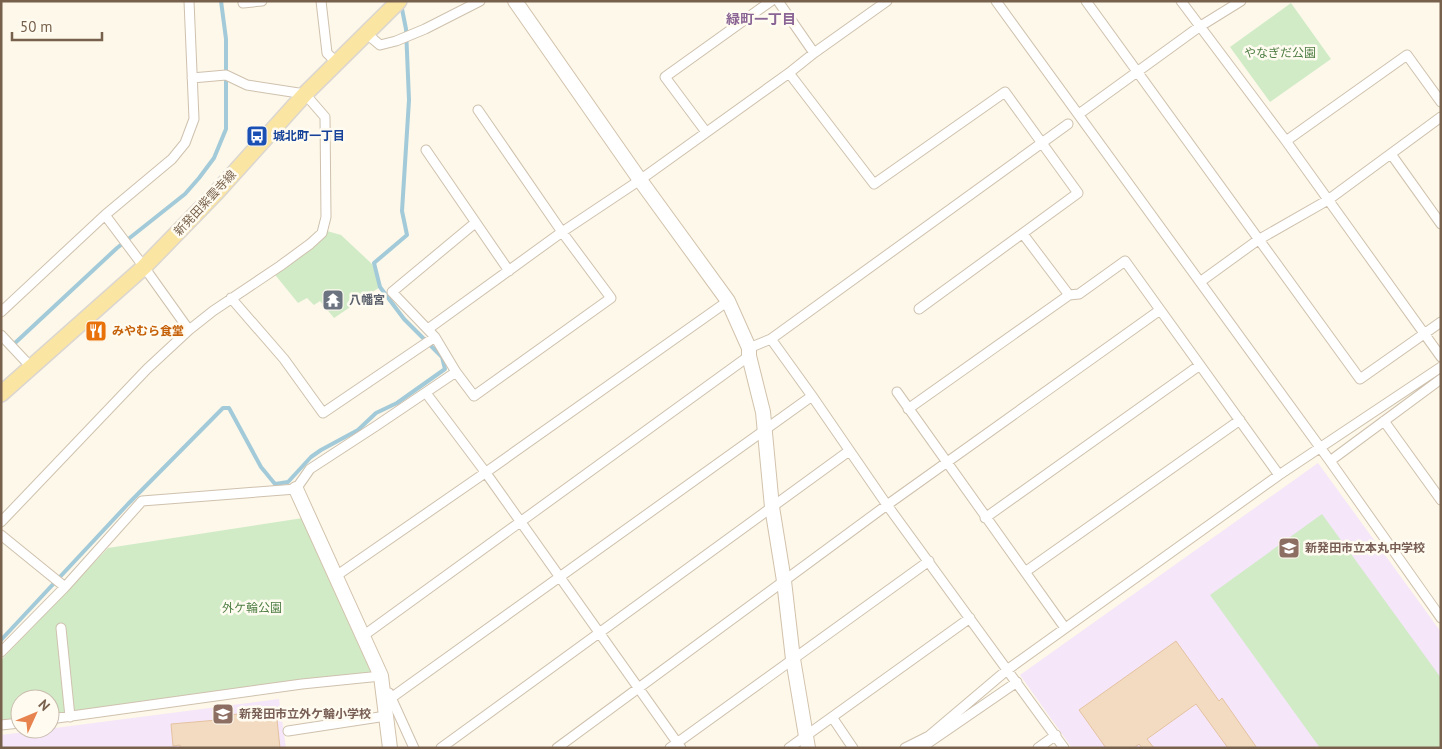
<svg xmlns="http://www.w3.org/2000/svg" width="1442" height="749" font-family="'PT Sans','Noto Sans JP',sans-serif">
  <rect width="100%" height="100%" fill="#fdf8e9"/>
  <path fill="#f5e6f9" d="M1318 463 1441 632V748H1072L1020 675Z
    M279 699 286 748H1V735Z"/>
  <path fill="#d1ebc7" d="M1291 3 1331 59 1270 102 1230 47Z
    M327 231 341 235 372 264 380 287 334 318 320 301 314 305 307 298 298 303 272 271Z
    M1322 514 1441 678V748H1320L1210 595Z
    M303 518 374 675 50 714V699H20V718L1 720V660L108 548Z"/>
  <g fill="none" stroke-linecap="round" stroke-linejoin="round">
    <path stroke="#a3cad9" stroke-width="4" d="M15 343 117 248 185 194 199 178 214 158 226 129V39L221 1
      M1 640 128 504 223 408H229L261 467 275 484 288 482 311 457 321 450 358 430 376 413 397 403 445 369 442 357 404 319 380 287 374 263 407 235 402 211 409 100 406 29 401 4"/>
  </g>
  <path fill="#f2dbc1" stroke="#e5c3a1" d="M1176 641 1219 701 1222 698 1257 748H1228L1196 704 1147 739 1154 748H1142L1139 744 1134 748H1106L1079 710Z
    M276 710 280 748H180V745L173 746 171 724 229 719V715Z"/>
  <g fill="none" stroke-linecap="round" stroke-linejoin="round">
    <g stroke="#cfc1ae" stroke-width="11">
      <path id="street" d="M243 1V3L262 1
        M321 1 327 53 336 62
        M778 1 814 53
        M996 1 1330 461 1441 618
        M1086 1 1360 379 1441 322
        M1181 1 1286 141 1441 357
        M367 34 380 45 396 41 425 29 480 1
        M789 73 874 184 1005 92 1078 193 919 309
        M1079 114 1199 27 1241 1
        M706 132 665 77 771 1
        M1286 141 1407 55 1441 102
        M426 150 509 271
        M1391 154 1441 224
        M105 215 144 267 189 330
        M475 223 392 292 435 337 456 372 474 396 611 298 562 232 478 110
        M1023 234 1069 295 1079 294 1125 261 1279 475
        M1200 282 1258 240 1328 200 1441 117
        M231 298 284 359 323 413 435 337
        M1 312 105 215 172 159 185 143 194 119 189 1
        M428 329 562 232 640 180 789 73 814 53 887 1
        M1 335 31 367
        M771 339 1068 124
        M749 348 771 339 812 396 887 505 1064 748
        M897 392 1065 628
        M426 393 486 473 681 748
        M908 409 1069 295
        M1384 421 1441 500
        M1330 461 1441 379
        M985 518 1200 365
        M1 522 147 369 189 330 213 311 280 266 310 244 322 233 326 217 325 117 305 94 247 85 226 75 192 78
        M1 535 65 587
        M1025 572 1240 420
        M336 576 482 475 728 301
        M61 628 70 717
        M363 636 749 356
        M1 652 65 587 142 501 296 489 310 469 376 426 456 372
        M389 693 414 748
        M391 698 812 396
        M832 717 853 748
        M50 719 302 684 381 676 382 679
        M1 725 20 723
        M288 731 386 716
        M441 748 849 451
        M557 748 887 505 1160 310
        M670 748 929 561
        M789 748 970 618
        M905 748 929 736 1007 670 1279 475 1441 367
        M921 748 1017 682
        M1038 748 1056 735"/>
    </g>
    <g stroke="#d2c2ac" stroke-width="16">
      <path id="secondary" d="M515 1 640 180 728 301 749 348V356L763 412 772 507 784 581 793 659 808 748
        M296 489 381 676 390 748"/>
    </g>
    <g stroke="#dcd6d0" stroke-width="18">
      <path id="primary" d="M1 394 144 267 216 193 305 94 399 1"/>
    </g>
    <use href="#street" stroke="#fff" stroke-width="9"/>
    <use href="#secondary" stroke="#fff" stroke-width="14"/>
    <use href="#primary" stroke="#fbe5a2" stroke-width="15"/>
  </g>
  <defs>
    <g id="bus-square" transform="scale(1.125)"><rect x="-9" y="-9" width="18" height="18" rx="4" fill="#1a4fb4" stroke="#fffbf0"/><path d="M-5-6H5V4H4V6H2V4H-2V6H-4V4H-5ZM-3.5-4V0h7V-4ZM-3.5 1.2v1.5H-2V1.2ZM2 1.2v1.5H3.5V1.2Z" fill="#fff"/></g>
    <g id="temple-square" transform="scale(1.125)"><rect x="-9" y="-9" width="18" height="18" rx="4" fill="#6b7280" stroke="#fffbf0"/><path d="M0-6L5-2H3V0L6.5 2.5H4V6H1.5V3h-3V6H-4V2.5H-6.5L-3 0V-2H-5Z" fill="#fff"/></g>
    <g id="restaurant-square" transform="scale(1.125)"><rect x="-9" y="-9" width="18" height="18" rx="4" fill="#e8710a" stroke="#fffbf0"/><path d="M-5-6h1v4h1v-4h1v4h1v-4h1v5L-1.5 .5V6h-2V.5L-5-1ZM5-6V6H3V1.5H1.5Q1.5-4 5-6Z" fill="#fff"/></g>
    <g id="school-square" transform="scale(1.125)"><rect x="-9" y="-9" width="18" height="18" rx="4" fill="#8d6e63" stroke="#fffbf0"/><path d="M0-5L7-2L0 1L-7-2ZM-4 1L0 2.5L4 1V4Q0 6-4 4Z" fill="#fff"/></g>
  </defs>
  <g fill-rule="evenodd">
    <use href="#bus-square" x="257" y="136"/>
    <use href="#temple-square" x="333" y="300"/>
    <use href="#restaurant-square" x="96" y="331"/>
    <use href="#school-square" x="1289" y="548"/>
    <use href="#school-square" x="223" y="714"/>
  </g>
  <g text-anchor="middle" stroke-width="5" stroke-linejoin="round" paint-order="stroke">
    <g font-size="12" fill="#4d7e43" stroke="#fffbf0">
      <text x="1280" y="57">やなぎだ公園</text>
      <text x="252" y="612">外ケ輪公園</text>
    </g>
    <g font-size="12" font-weight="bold" fill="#164399" stroke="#fffbf0" text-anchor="start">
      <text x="273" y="140">城北町一丁目</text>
    </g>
    <g font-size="12" fill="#78614c" stroke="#fffbf0">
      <text transform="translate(205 203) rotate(-47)" y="4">新発田紫雲寺線</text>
    </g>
    <g font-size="12" font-weight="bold" fill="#5b616d" stroke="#fffbf0" text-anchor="start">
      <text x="349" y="304">八幡宮</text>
    </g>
    <g font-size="12" font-weight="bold" fill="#c56008" stroke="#fffbf0" text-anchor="start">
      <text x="112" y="335">みやむら食堂</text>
    </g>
    <g font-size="12" font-weight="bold" fill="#785e54" stroke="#fffbf0" text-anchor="start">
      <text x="1305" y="552">新発田市立本丸中学校</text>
      <text x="239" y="718">新発田市立外ケ輪小学校</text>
    </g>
    <g font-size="14" font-weight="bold" fill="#8a6494" stroke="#fffbf0">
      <text x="761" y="24">緑町一丁目</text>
    </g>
  </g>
  <rect width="1442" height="749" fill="none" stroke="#78614c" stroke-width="5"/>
  <g transform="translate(35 714) rotate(46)"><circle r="24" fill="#fffbf0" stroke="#c9bdae"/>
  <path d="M0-4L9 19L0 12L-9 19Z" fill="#e6834f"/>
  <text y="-8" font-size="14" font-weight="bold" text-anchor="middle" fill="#78614c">N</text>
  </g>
  <path d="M12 32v8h90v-8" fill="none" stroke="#78614c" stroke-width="2.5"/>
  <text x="20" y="32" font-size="15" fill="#78614c" stroke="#fffbf0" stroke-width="4" paint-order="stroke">50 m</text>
</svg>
